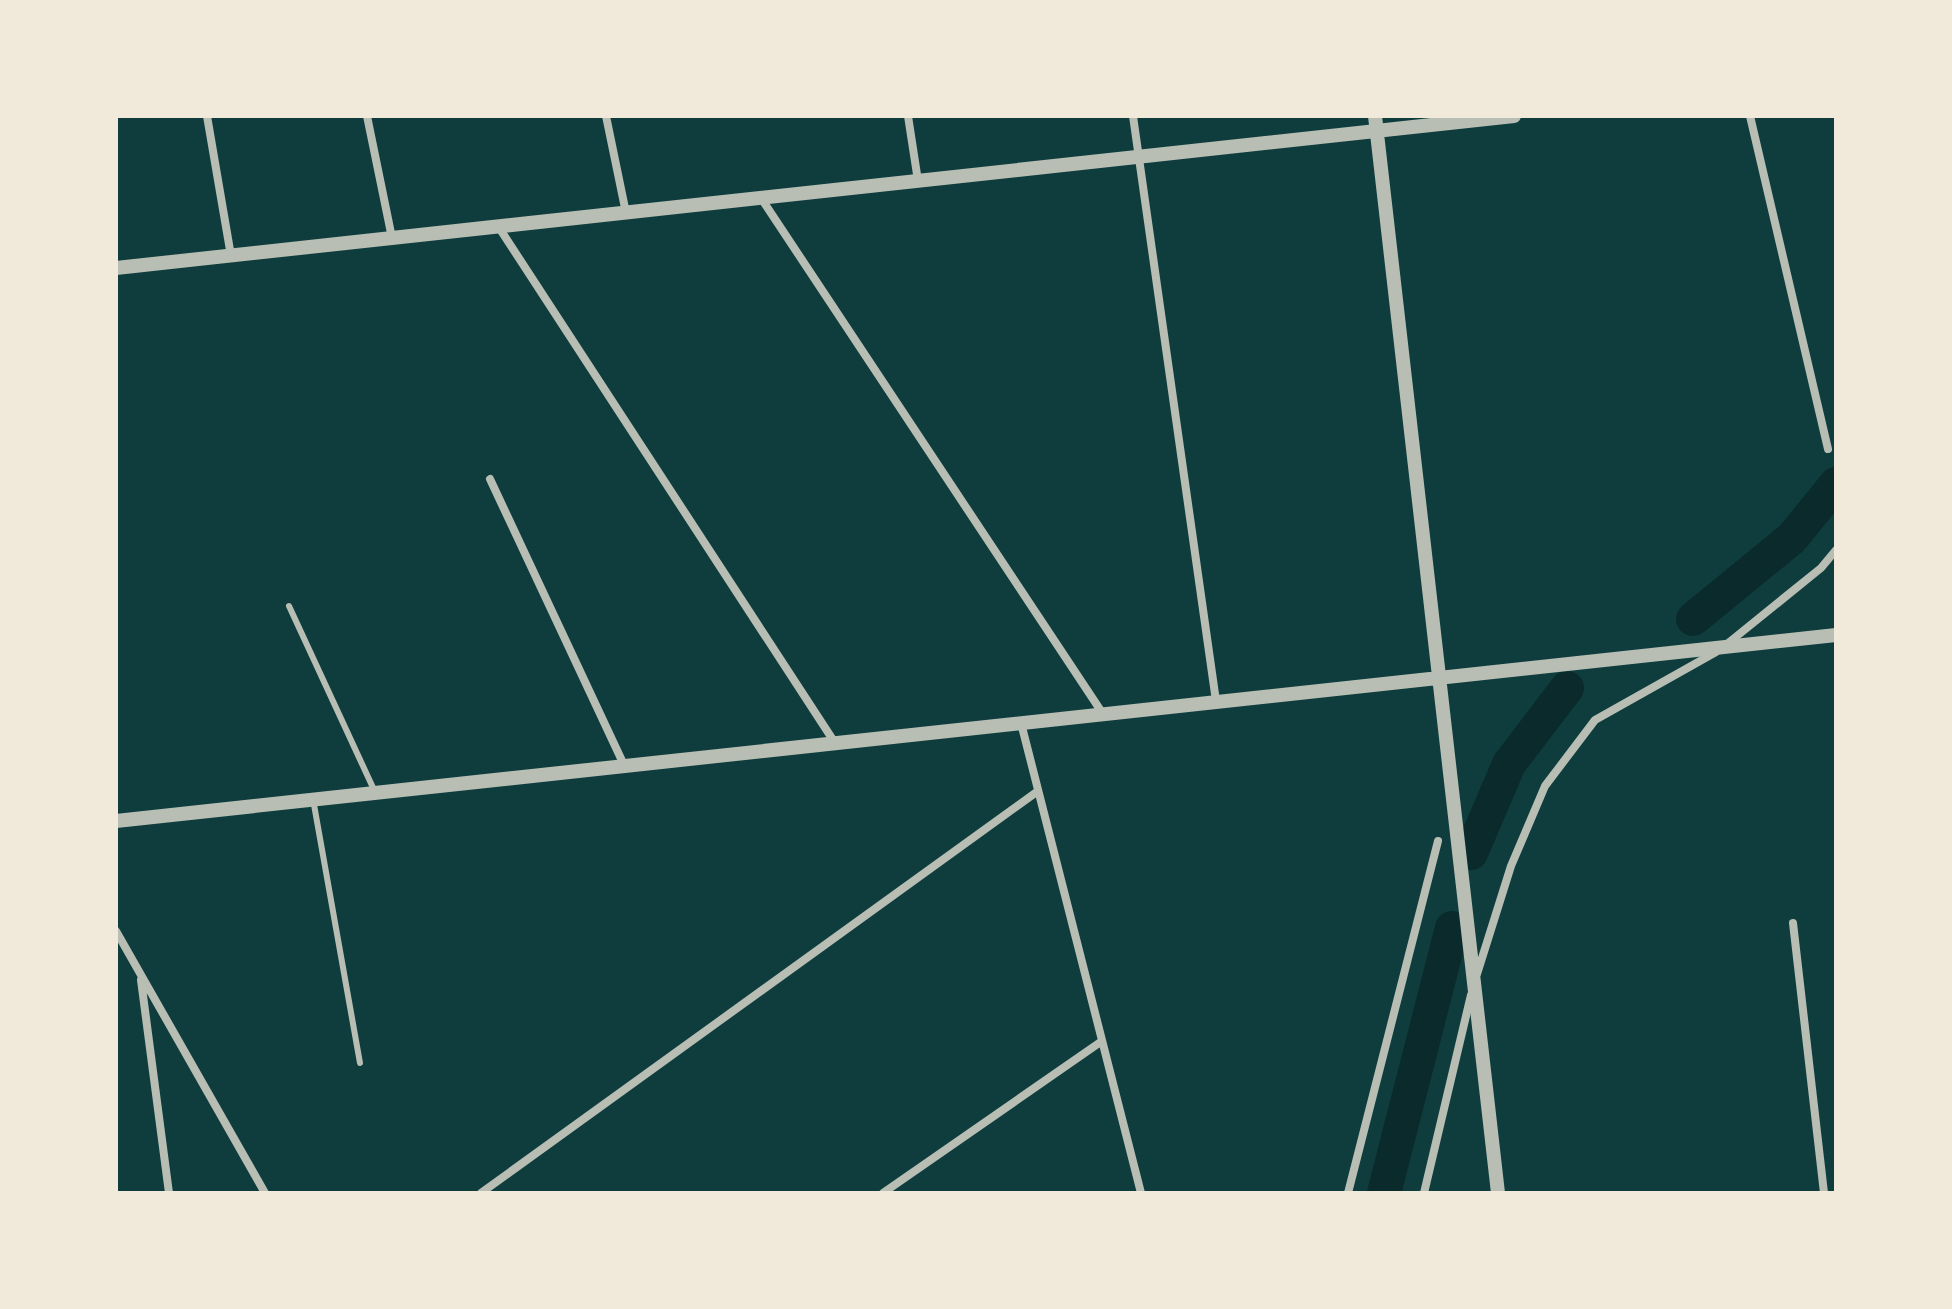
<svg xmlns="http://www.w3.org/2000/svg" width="1952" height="1309" font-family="Inter,sans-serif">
  <rect width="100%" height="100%" fill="#0f3d3e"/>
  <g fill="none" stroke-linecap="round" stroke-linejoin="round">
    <path stroke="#0a2a2b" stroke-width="34" d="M1693 619 1792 538 1836 484
      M1471 853 1509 764 1567 688
      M1384 1193 1452 928"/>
    <path stroke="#b8beb3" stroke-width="6" d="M289 606 375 792
      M313 799 360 1063"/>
    <path stroke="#b8beb3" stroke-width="8" d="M207 116 231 256
      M367 116 392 238
      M606 116 626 213
      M908 116 918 181
      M1133 116 1216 701
      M1750 116 1828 449
      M761 198 1103 714
      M498 226 835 743
      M490 479 624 765
      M1727 644 1821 568 1836 550
      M1021 723 1141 1193
      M1793 923 1824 1193
      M116 931 265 1193
      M1477 974 1511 866 1545 786 1595 720 1716 652
      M141 980 169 1193
      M481 1193 1038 791
      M883 1193 1102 1041
      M1348 1193 1438 841
      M1424 1193 1471 995"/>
    <path stroke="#b8beb3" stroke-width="14" d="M1375 116 1498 1193
      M116 268 1514 116
      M116 821 1836 635"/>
  </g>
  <rect width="1952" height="1309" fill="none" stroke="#f1e9da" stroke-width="236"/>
</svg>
